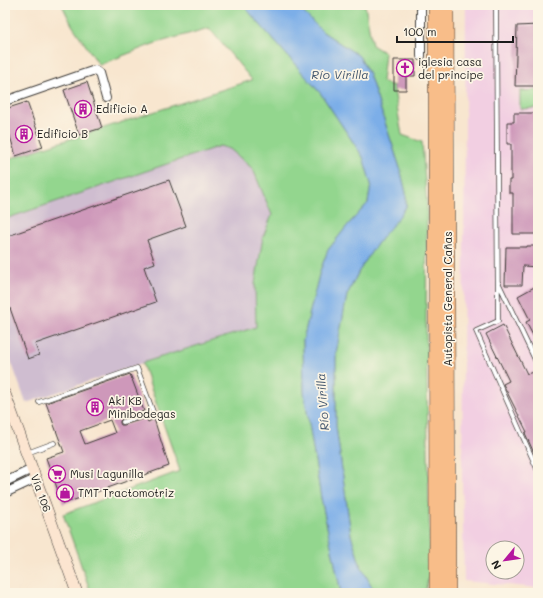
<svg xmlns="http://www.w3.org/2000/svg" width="543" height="598" font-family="Mali,sans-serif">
  <rect width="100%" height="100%" fill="#fcf5e5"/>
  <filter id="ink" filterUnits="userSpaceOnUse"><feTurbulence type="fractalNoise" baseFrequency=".025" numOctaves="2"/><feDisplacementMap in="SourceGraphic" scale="8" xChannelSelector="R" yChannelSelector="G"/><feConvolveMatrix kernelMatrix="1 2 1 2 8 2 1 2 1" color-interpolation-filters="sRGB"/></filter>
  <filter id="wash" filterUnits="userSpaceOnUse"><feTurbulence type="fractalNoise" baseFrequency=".012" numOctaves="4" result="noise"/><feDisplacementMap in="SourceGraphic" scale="16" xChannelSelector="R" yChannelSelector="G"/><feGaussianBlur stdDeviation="0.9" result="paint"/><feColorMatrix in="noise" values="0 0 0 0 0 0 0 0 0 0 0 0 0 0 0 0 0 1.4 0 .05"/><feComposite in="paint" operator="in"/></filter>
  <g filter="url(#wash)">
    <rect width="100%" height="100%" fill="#f8e6cf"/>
    <path fill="#f2cfe2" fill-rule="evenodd" d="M466 5H538V588L464 581 462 477ZM493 548H517V572H493Z"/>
    <path fill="#cfbdd0" d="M220 146 230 149 253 169 272 215 263 237 255 284 256 327 142 363 26 403 5 344V219Z"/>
    <path fill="#93d68e" stroke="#587955" d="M62 5H243L321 94 363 157 371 184 368 203 347 226 328 250 320 271 303 340 304 392 321 498 340 588 341 593H91L63 514 180 471 142 363 256 327 255 284 263 237 272 215 253 169 230 149 220 146 5 219V160L252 80 209 28 153 44 99 65 72 25Z
      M296 5H365L372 45 385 53 382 82 394 86V90L402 135 422 142 427 207 426 326 430 569 425 593H375L360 564 351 535 336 425V353L347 295 359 271 372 251 383 236 406 207V193L400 168 369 74 359 56 323 32Z
      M538 90V108L520 109V91Z"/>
    <path fill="#7baee8" stroke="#4c6582" d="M243 5H296L323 32 359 56 369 74 400 168 406 193V207L396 221 383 236 372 251 359 271 347 295 336 353V426L351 535 360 564 375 593H341L340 588 321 498 304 392 303 340 320 271 328 250 347 226 368 203 371 184 363 157 321 94Z"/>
    <g id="blocks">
      <path fill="#ce98ba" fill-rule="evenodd" d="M538 25V86H515L517 26Z
        M394 60H415V76H406V90H394Z
        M87 82 102 128 79 135 64 90Z
        M27 102 43 147 16 156 5 120V109Z
        M514 113H538V234H513V193H509V180H511V144H507V122H514Z
        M169 180 186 226 147 240 155 263 144 267 156 302 35 344 39 355 28 359 5 294V237Z
        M527 246H538V267L523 266 522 285H505L506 247H527Z
        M538 285V345L526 322 530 320 518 296Z
        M503 325 527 374 533 372 538 383V462L525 433 527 432 503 384 509 381 486 334Z
        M130 374 144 411 122 419 120 421V423L121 425H124L146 418 148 422 154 419 169 466 63 504 46 458 64 452 46 403ZM110 420 115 433 85 444 80 431Z"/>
    </g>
  </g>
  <g filter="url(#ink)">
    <use href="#blocks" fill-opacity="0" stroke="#3d3a37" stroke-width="1"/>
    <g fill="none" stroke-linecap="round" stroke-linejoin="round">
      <g stroke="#3d3a37" stroke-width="5.5">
        <path id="service" d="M496 5 498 321 476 331 538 471
          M498 282 538 366
          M39 402 137 368 153 412 123 422
          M27 453 54 443"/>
      </g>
      <g stroke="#3d3a37" stroke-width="10">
        <path id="minor" d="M421 5V56
          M5 101 95 70 99 73 106 98
          M5 482 32 469
          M5 493 35 479"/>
      </g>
      <g stroke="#3d3a37" stroke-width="12">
        <path id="secondary" d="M5 394 77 593"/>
      </g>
      <g stroke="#3d3a37" stroke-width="14">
        <path id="trunk" d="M435 5 436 593
          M447 5 449 593"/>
      </g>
      <use href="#service" stroke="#fff" stroke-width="4"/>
      <use href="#minor" stroke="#fff" stroke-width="8"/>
      <use href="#secondary" stroke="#fce5d0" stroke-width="11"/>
      <use href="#trunk" stroke="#f8bd89" stroke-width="13"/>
    </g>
  </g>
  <defs>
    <g id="church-ring" transform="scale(0.9)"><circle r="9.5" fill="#fcf5e5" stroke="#b5179e" stroke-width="1.5"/><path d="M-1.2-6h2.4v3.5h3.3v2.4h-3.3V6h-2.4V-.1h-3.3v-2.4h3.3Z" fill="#b5179e"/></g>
    <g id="building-ring" transform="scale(0.9)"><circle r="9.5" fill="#fcf5e5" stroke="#b5179e" stroke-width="1.5"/><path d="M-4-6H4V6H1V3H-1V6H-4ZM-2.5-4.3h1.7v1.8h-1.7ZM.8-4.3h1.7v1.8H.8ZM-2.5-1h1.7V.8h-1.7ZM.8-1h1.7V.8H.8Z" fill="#b5179e"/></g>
    <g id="supermarket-ring" transform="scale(0.9)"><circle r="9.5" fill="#fcf5e5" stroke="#b5179e" stroke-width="1.5"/><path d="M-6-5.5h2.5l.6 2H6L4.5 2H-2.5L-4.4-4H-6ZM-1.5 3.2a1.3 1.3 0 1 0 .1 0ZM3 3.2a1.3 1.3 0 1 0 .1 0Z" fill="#b5179e"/></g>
    <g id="shop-ring" transform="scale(0.9)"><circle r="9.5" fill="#fcf5e5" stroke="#b5179e" stroke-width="1.5"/><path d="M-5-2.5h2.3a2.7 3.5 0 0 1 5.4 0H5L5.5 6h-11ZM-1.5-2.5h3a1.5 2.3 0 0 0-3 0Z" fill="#b5179e"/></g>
  </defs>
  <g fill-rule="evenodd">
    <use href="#church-ring" x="405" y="68"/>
    <use href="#building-ring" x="83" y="109"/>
    <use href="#building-ring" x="24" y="134"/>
    <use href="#building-ring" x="95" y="407"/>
    <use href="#supermarket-ring" x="57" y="474"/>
    <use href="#shop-ring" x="65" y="493"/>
  </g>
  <g text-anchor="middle" stroke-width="3.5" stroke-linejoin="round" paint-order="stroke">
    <g font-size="11" fill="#1c1c1c" stroke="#fcf5e5" text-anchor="start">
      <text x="418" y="66">iglesia casa<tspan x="418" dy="13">del principe</tspan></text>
      <text x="96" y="113">Edificio A</text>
      <text x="37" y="138">Edificio B</text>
      <text x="108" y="405">Aki KB<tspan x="108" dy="13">Minibodegas</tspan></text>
      <text x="70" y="478">Musi Lagunilla</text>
      <text x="78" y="497">TMT Tractomotriz</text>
    </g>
    <g font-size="11" fill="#1c1c1c" stroke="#fcf5e5">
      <text transform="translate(448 299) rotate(-90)" y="4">Autopista General Cañas</text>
      <text transform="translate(41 493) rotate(70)" y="4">Vía 106</text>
    </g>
    <g font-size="12" font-style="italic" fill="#42566e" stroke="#fcf5e5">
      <text x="340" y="79">Río Virilla</text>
      <text transform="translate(323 402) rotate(-94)" y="4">Río Virilla</text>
    </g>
  </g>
  <rect width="543" height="598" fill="none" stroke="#fcf5e5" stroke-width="20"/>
  <g transform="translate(505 560) rotate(241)"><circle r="19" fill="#fcf5e5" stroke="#a29e95"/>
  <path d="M0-3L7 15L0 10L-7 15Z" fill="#b5179e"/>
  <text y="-6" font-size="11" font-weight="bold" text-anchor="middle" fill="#1c1c1c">N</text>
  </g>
  <path d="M397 36v6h116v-6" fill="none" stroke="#1c1c1c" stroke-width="2"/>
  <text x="403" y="36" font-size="12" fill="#1c1c1c" stroke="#fcf5e5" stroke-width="3" paint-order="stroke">100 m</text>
</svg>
